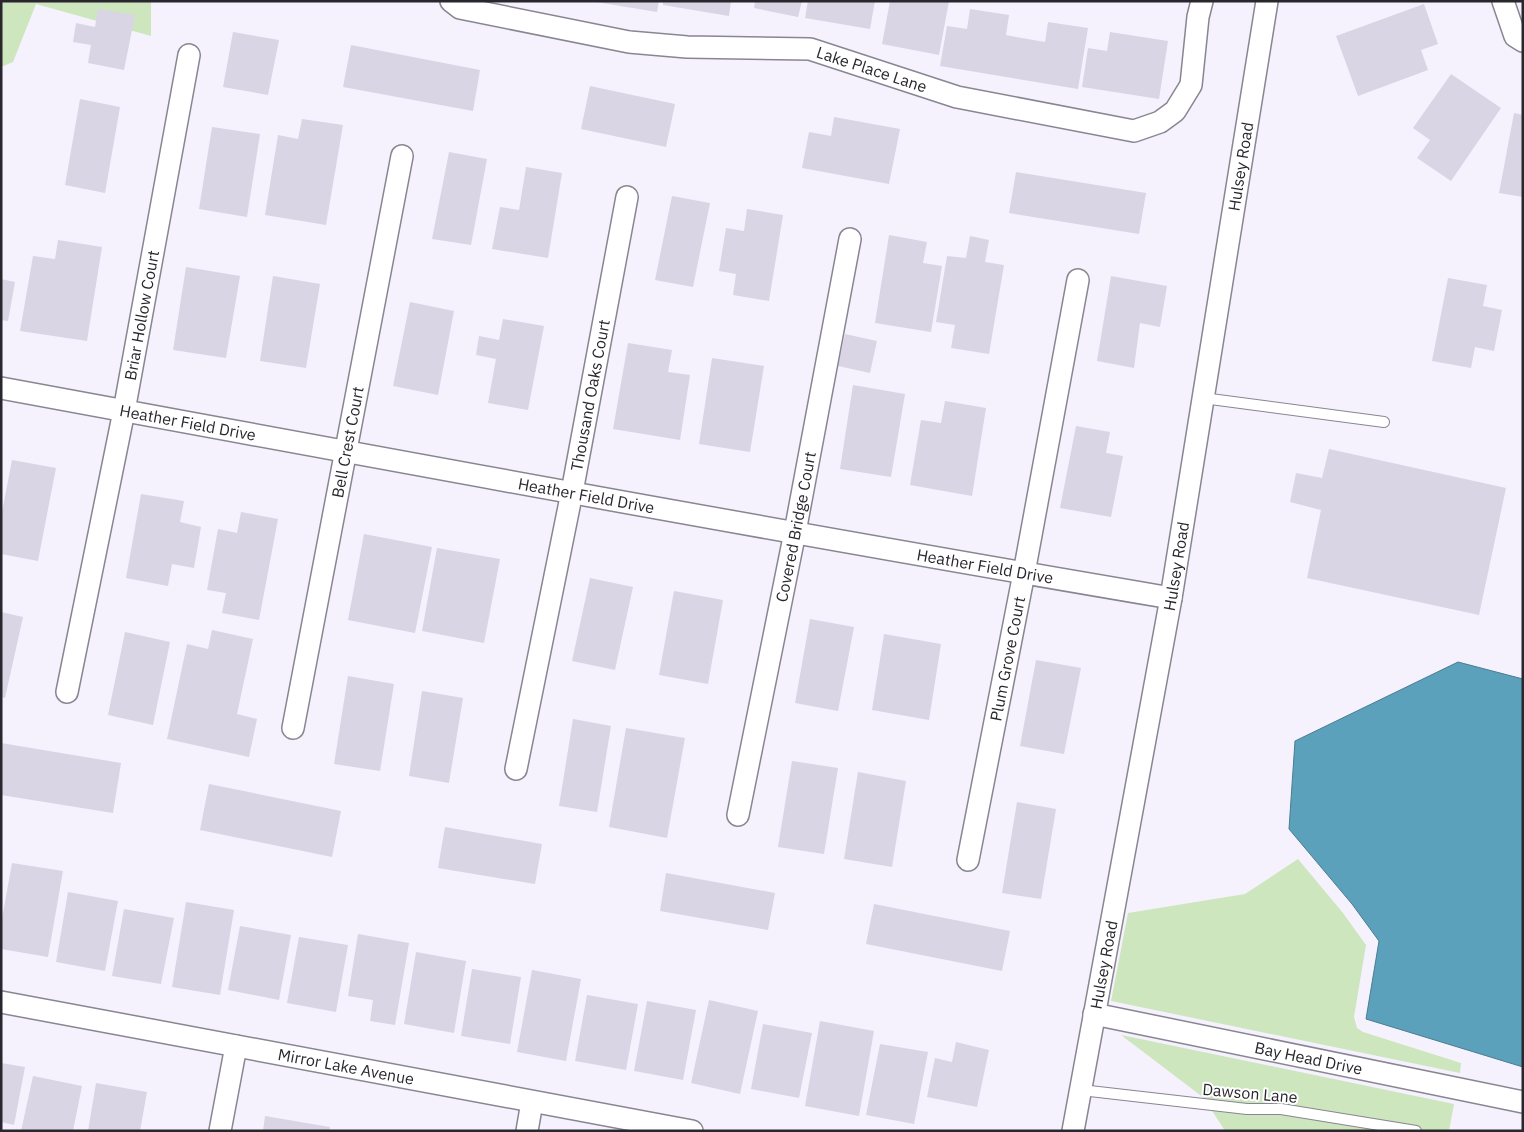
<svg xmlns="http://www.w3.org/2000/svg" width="1524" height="1132" font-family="'IBM Plex Sans',sans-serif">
  <rect width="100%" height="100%" fill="#f5f2fe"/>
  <path fill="#cde6be" d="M1 1H151V36L36 4 13 62 1 67Z
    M1298 859 1343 913 1366 945 1354 1017 1357 1028 1363 1032 1461 1063 1460 1073 1111 1001 1128 913 1245 894Z
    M1121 1035 1454 1104 1449 1131H1225L1204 1098Z"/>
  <path fill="#5ba1bb" stroke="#4c7c90" d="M1458 662 1523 679V1067L1366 1019 1379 941 1352 904 1289 829 1295 741Z"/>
  <path fill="#d9d5e4" d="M596 1H659L657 12 596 2Z
    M663 1H731L729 16 663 5Z
    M755 1H802L798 17 754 8Z
    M808 1H875L870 29 805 18Z
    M890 1H949L939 55 882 44Z
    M1424 4 1438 44 1421 50 1428 70 1358 96 1336 36Z
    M98 9 135 15 124 70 88 63 91 45 73 42 76 23 95 27Z
    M970 9 1009 15 1006 35 1016 37 1045 42 1048 22 1088 28 1078 89 940 66 947 26 967 29Z
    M233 32 279 40 268 95 223 87Z
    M1110 32 1168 41 1159 99 1082 87 1088 48 1107 51Z
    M351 45 480 70 473 111 343 87Z
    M1451 74 1501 108 1451 181 1417 158 1430 140 1413 128Z
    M590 86 675 104 666 147 581 129Z
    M80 99 120 107 105 193 65 185Z
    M1514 113 1523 115V197L1499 193Z
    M834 117 900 129 889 184 802 168 809 132 831 136Z
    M302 119 343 125 326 225 265 215 278 135 298 139Z
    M212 127 260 134 247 217 199 209Z
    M449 152 487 159 471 245 432 239Z
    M526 167 562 173 548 258 492 249 500 207 519 210Z
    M1016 172 1146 193 1139 234 1009 213Z
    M672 196 710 203 693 287 655 280Z
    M747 209 783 215 769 301 733 295 736 274 719 271 726 228 744 231Z
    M889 235 927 242 923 263 942 266 931 332 875 323Z
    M970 236 989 240 985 262 1004 265 989 354 951 348 955 325 936 322 947 256 966 258Z
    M58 240 102 247 87 341 20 331 33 256 55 259Z
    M186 267 240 276 226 358 173 350Z
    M273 276 320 284 306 368 260 361Z
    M1111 276 1167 286 1160 327 1140 323 1134 368 1097 361Z
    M1448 278 1487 285 1483 306 1502 310 1494 351 1475 347 1471 368 1432 361Z
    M1 279 15 282 8 321 1 320Z
    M410 302 454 311 438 395 393 386Z
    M503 319 544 326 528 410 488 403 496 359 476 355 479 336 499 340Z
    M845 334 877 341 870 373 838 366Z
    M628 343 672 350 668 372 690 375 680 440 613 429Z
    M712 358 764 366 750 452 699 444Z
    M853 385 905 394 891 477 840 469Z
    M945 401 986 408 972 496 910 485 921 420 941 423Z
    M1076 426 1110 432 1106 453 1123 456 1111 517 1060 508Z
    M1329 449 1506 488 1479 615 1307 578 1321 510 1290 502 1296 473 1322 478Z
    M12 460 56 468 38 561 1 554V517Z
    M141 494 184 501 180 522 201 527 194 568 172 564 168 586 126 578Z
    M241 512 278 519 259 620 222 613 226 593 207 590 218 529 237 533Z
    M364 534 432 547 415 633 348 620Z
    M437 548 500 559 484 643 422 631Z
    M590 578 633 587 615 670 572 661Z
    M674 591 723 600 708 684 659 675Z
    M1 612 23 617 5 698 1 697Z
    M810 619 854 627 838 711 795 703Z
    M212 630 253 639 237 714 257 719 249 757 167 739 187 644 208 649Z
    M125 632 170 642 153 725 108 715Z
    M884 634 941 644 929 720 872 710Z
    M1036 660 1081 668 1064 754 1020 746Z
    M348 676 394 684 380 771 334 764Z
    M422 691 463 698 449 783 409 776Z
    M573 719 611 726 597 812 559 806Z
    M626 728 685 738 667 838 609 827Z
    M1 743 121 763 113 813 1 795Z
    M792 761 838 768 824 854 778 847Z
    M858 772 906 781 892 867 844 859Z
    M209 784 341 811 332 857 200 830Z
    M1017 802 1056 809 1041 899 1002 893Z
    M445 827 542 844 535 884 438 868Z
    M12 863 63 871 48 957 1 949V924Z
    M666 873 775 893 768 930 660 911Z
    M68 892 118 901 105 971 56 962Z
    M186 902 234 910 220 995 172 987Z
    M874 904 1010 931 1002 971 866 944Z
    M124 909 174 918 161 984 112 976Z
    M240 926 291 935 279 1000 228 990Z
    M358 934 409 943 395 1025 370 1021 373 1000 348 996Z
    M299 937 348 945 336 1012 287 1003Z
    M416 952 466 961 454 1033 404 1024Z
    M472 969 521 977 510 1044 461 1036Z
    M532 970 581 979 566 1061 517 1052Z
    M587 995 638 1004 626 1070 575 1061Z
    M709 1000 758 1011 740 1094 691 1083Z
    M647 1001 696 1010 683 1080 634 1071Z
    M820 1021 874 1031 859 1116 805 1106Z
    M763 1024 812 1033 799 1098 751 1089Z
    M956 1042 989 1050 977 1107 927 1097 935 1058 952 1062Z
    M880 1044 928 1052 914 1124 866 1115Z
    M1 1063 25 1067 14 1125 1 1122Z
    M33 1076 82 1086 73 1131H21Z
    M96 1083 147 1092 140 1131H88Z
    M265 1116 330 1127 329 1131H263Z"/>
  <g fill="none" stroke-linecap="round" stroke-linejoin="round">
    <g stroke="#898592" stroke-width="12">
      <path id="lane" d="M1203 398 1384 422
        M1081 1090 1247 1109H1281L1416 1131"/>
    </g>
    <g stroke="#898592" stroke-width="24">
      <g id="street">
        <path id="s1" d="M451 1 460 8 629 42 687 47 810 49 957 97 1134 131 1160 122 1175 111 1191 85 1198 17 1202 1"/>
        <path d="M1503 1 1515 36 1523 41"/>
        <path id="s2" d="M1 388C391 460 781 532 1171 598"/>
        <path id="s3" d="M67 692 124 411 189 55"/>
        <path id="s4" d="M293 728 402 156"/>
        <path id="s5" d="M516 769 572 492 627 197"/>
        <path id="s6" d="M738 815 795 532 850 239"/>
        <path id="s7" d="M968 860 1024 573 1078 280"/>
        <path id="s8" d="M1 1002 692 1131"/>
        <path id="s9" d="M1094 1014 1523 1102"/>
        <path d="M220 1131 236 1046"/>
        <path d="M527 1131 532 1102"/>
        <path id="s10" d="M1073 1131 1171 598 1267 1"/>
      </g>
    </g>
    <use href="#lane" stroke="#fff" stroke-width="10"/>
    <use href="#street" stroke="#fff" stroke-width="21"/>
  </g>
  <g text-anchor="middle" stroke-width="4" stroke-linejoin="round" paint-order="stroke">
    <g font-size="16" fill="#29272d" stroke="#fff">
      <text dy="6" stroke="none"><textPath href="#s1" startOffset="430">Lake Place Lane</textPath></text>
      <text dy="6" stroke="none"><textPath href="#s10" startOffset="979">Hulsey Road</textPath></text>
      <text dy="6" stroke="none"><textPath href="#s3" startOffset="384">Briar Hollow Court</textPath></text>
      <text dy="6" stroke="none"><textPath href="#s5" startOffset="381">Thousand Oaks Court</textPath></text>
      <text dy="6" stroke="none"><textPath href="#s2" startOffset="190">Heather Field Drive</textPath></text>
      <text dy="6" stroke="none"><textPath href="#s4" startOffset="291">Bell Crest Court</textPath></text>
      <text dy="6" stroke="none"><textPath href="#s2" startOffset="595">Heather Field Drive</textPath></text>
      <text dy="6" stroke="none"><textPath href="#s6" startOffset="294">Covered Bridge Court</textPath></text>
      <text dy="6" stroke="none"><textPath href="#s2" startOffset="1000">Heather Field Drive</textPath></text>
      <text dy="6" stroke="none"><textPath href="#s10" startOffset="574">Hulsey Road</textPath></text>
      <text dy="6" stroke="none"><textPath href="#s7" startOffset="205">Plum Grove Court</textPath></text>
      <text dy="6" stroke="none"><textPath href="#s10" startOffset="169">Hulsey Road</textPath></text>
      <text dy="6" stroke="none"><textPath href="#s9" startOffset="219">Bay Head Drive</textPath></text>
      <text dy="6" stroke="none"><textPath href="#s8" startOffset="351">Mirror Lake Avenue</textPath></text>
      <text transform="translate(1250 1093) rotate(5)" y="6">Dawson Lane</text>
    </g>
  </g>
  <rect width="1524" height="1132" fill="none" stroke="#29272d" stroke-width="5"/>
</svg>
